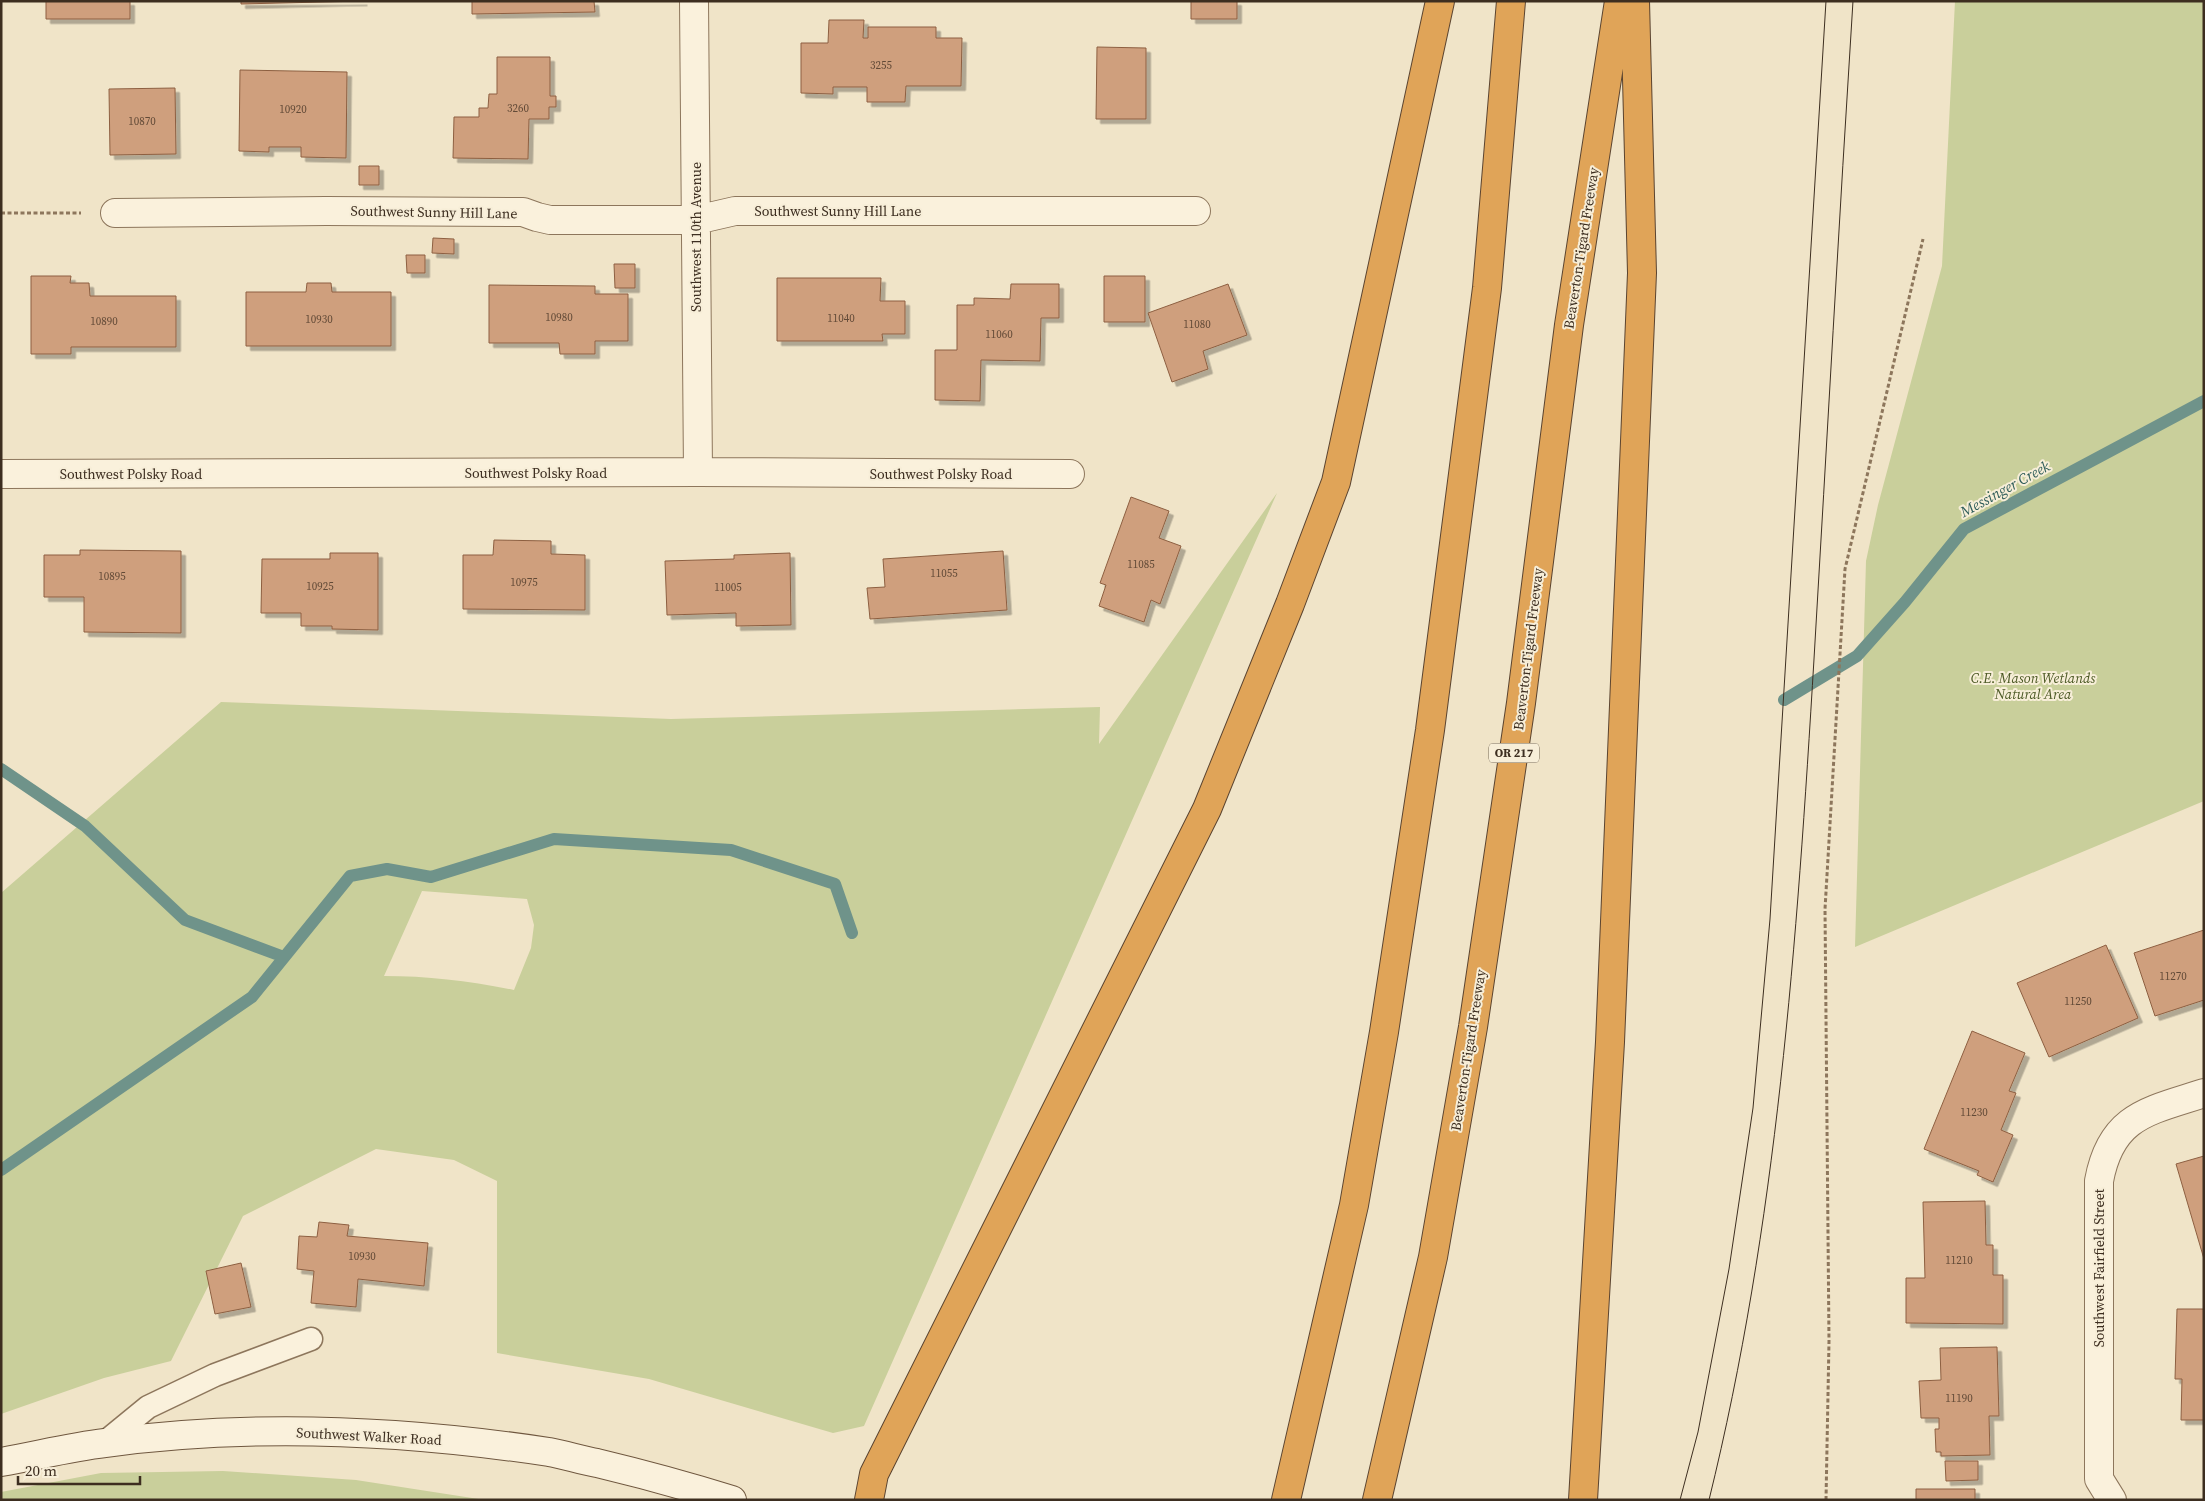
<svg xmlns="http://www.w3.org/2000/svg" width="2205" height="1501" font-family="'Source Serif 4',serif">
  <defs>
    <filter id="shadow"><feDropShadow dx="4.5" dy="4.5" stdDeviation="0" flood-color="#0004"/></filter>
  </defs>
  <rect width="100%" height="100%" fill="#f0e4c8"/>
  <path fill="#c9cf9b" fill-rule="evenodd" d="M1955 1H2204V801L1855 947 1866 561 1878 505 1942 266Z
    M1277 493 864 1426 833 1433 649 1379 497 1353V1181L454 1160 376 1149 243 1216 171 1361 104 1378 1 1414V893L221 702 671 719 1100 707 1099 744ZM422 891 527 899 534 925 531 948 514 990C470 981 428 976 384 976Z
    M223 1471 356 1480 485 1500H1V1492L101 1473Z"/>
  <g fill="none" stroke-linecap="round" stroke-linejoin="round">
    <path stroke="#6f938a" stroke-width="12" d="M1784 700 1857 656 1905 602 1964 529 2204 401
      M1 769 85 826 185 920 284 957
      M1 1170 252 997 350 876 387 869 431 877 554 839 731 850 835 884 852 933"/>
  </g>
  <path fill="#cf9f7d" stroke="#8d5f41" filter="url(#shadow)" d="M46 1H130V19H46Z
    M241 1H363L241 4Z
    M472 1H594L595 12 472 14Z
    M1191 1H1237V19H1191Z
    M829 20H864L863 38H868V27H936V38H962L961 86H906L905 102H867V87H833V94L801 93V43H828Z
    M1097 47 1146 48V119H1096Z
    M497 57H550V96H556V107H549V119H529L528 159 453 158 454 117H479V108H488L489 94H497Z
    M240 70 347 72 346 158 301 157V147H269V152L239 151Z
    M175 88 176 154 110 155 109 89Z
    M359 166H379V185H359Z
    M433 238 454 239V254L432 253Z
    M406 255H425V273H407Z
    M614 264H635V288H615Z
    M31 276H71L70 283H89L90 296H176V347H71V354H31Z
    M1104 276H1145V322H1104Z
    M777 278H881L880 301H905V334H882L883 341H777Z
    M307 283H331L332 292H391V346H246V292H306Z
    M1011 284H1059V318H1041L1040 361 981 360 980 401 935 400V350H957V305H974V298L1010 299Z
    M1228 284 1247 335 1203 351 1208 369 1172 382 1148 313Z
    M489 285 595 286V294H628V341H595V354H560L559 343H489Z
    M1131 497 1169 511 1159 538 1181 546 1160 604 1151 600 1144 622 1099 606 1106 585 1100 583Z
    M494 540 551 541V554L585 555V610L463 609V555H493Z
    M80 550 181 551V633L84 632V597H44V555H80Z
    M1003 551 1007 610 870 619 867 588 885 587 883 559Z
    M330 553H378V630L332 629V626H301V613H261L262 559H330Z
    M790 553 791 625 736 626V613L667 615 665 561 734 559V555Z
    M2204 930V1000L2155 1016 2134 953Z
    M2106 945 2138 1018 2049 1057 2017 983Z
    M1972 1031 2025 1053 2009 1091 2016 1093 2001 1130 2013 1135 1993 1182 1977 1175 1979 1171 1924 1149Z
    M2204 1156V1259L2176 1164Z
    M1985 1201 1986 1245H1993V1275H2003V1324L1906 1323V1278H1925L1923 1202Z
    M319 1222 349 1225 347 1236 428 1243 424 1286 358 1279 356 1307 311 1303 314 1271 297 1269 299 1236 317 1237Z
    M241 1263 251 1307 215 1314 206 1271Z
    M2177 1309H2204V1420H2181L2182 1379H2175Z
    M1997 1347 1999 1416H1989L1990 1455 1941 1456V1452H1936L1935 1429H1939V1418H1921L1919 1381 1941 1380 1940 1348Z
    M1945 1461H1978V1480L1946 1481Z
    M1916 1489H1975V1500H1916Z"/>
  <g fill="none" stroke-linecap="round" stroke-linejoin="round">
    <g stroke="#8d765c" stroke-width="25">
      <path id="service" d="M104 1443 148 1407 215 1375 311 1339"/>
    </g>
    <g stroke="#8d765c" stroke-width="30">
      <path id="minor" d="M694 1 698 472
        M115 213 326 211 523 212 537 217 550 220H696L735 211H1196
        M1 474 698 472 1070 474
        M2112 1500 2099 1479V1181C2111 1115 2149 1111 2204 1093"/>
    </g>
    <g stroke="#6f573f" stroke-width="30">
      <path id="secondary" d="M1 1462C36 1456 70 1447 105 1443 252 1423 403 1430 549 1452 565 1455 581 1460 597 1463 643 1474 687 1486 732 1500"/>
    </g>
    <g stroke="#5b4430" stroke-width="30">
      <path id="motorway" d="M869 1500 874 1474 1207 809 1290 604 1336 482 1440 1
        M1286 1500 1354 1205 1384 1032 1430 730 1487 288 1511 1
        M1377 1500 1433 1257 1473 1027 1521 703 1569 325 1619 1
        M1583 1500 1610 1042 1642 273 1635 1"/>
    </g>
    <path stroke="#8d765c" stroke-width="3" stroke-dasharray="4 2.5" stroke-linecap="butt" d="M1 213H81
      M1826 1500 1829 1341 1825 909 1845 569 1923 239"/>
    <use href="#service" stroke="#faf1dc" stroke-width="22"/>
    <use href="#minor" stroke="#faf1dc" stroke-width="28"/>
    <use href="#secondary" stroke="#faf1dc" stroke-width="28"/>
    <use href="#motorway" stroke="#e0a458" stroke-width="28"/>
    <path stroke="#3d2e20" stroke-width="1" d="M1680 1500 1698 1432 1729 1269 1753 1108 1770 919 1826 1
      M1709 1500C1777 1224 1797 941 1814 659 1827 440 1839 221 1853 1"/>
  </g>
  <g text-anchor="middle" stroke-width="4" stroke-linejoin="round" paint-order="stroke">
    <g font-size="11" fill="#624a37">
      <text x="881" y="69">3255</text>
      <text x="518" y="112">3260</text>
      <text x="293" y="113">10920</text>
      <text x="142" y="125">10870</text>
      <text x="559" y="321">10980</text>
      <text x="841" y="322">11040</text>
      <text x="319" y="323">10930</text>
      <text x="104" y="325">10890</text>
      <text x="1197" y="328">11080</text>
      <text x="999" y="338">11060</text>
      <text x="1141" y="568">11085</text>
      <text x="944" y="577">11055</text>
      <text x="112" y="580">10895</text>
      <text x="524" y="586">10975</text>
      <text x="320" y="590">10925</text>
      <text x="728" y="591">11005</text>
      <text x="2173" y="980">11270</text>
      <text x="2078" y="1005">11250</text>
      <text x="1974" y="1116">11230</text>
      <text x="362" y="1260">10930</text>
      <text x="1959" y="1264">11210</text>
      <text x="1959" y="1402">11190</text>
    </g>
    <rect fill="#f7eed8" stroke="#756857" stroke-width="1" x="1489" y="743.5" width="50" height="19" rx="4"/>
    <g font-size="12" font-weight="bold" fill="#3d2e20">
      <text x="1514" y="757">OR 217</text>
    </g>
    <g font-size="14" fill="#3d2e20" stroke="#f7eed8">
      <text x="838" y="216">Southwest Sunny Hill Lane</text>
      <text transform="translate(434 212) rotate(1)" y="5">Southwest Sunny Hill Lane</text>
      <text transform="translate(696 237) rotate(-90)" y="5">Southwest 110th Avenue</text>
      <text transform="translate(1581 248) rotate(-81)" y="5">Beaverton-Tigard Freeway</text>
      <text x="536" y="478">Southwest Polsky Road</text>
      <text x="131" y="479">Southwest Polsky Road</text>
      <text x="941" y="479">Southwest Polsky Road</text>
      <text transform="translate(1528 649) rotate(-83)" y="5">Beaverton-Tigard Freeway</text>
      <text transform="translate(1468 1050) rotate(-81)" y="5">Beaverton-Tigard Freeway</text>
      <text transform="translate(2099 1268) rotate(-90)" y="5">Southwest Fairfield Street</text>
      <text transform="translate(369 1436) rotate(3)" y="5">Southwest Walker Road</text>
    </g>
    <g font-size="14" font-style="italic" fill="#4d5a26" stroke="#f7eed8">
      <text x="2033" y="683">C.E. Mason Wetlands<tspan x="2033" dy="16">Natural Area</tspan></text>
    </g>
    <g font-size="15" font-style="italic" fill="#2f5d5a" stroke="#f7eed8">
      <text transform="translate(2005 489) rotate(-29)" y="5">Messinger Creek</text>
    </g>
  </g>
  <rect width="2205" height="1501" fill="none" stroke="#3d2e20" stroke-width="5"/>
  <path d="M18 1476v8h122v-8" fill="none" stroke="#3d2e20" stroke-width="2.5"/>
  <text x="25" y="1476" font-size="15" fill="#3d2e20" stroke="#f7eed8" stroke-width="4" paint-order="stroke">20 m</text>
</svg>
